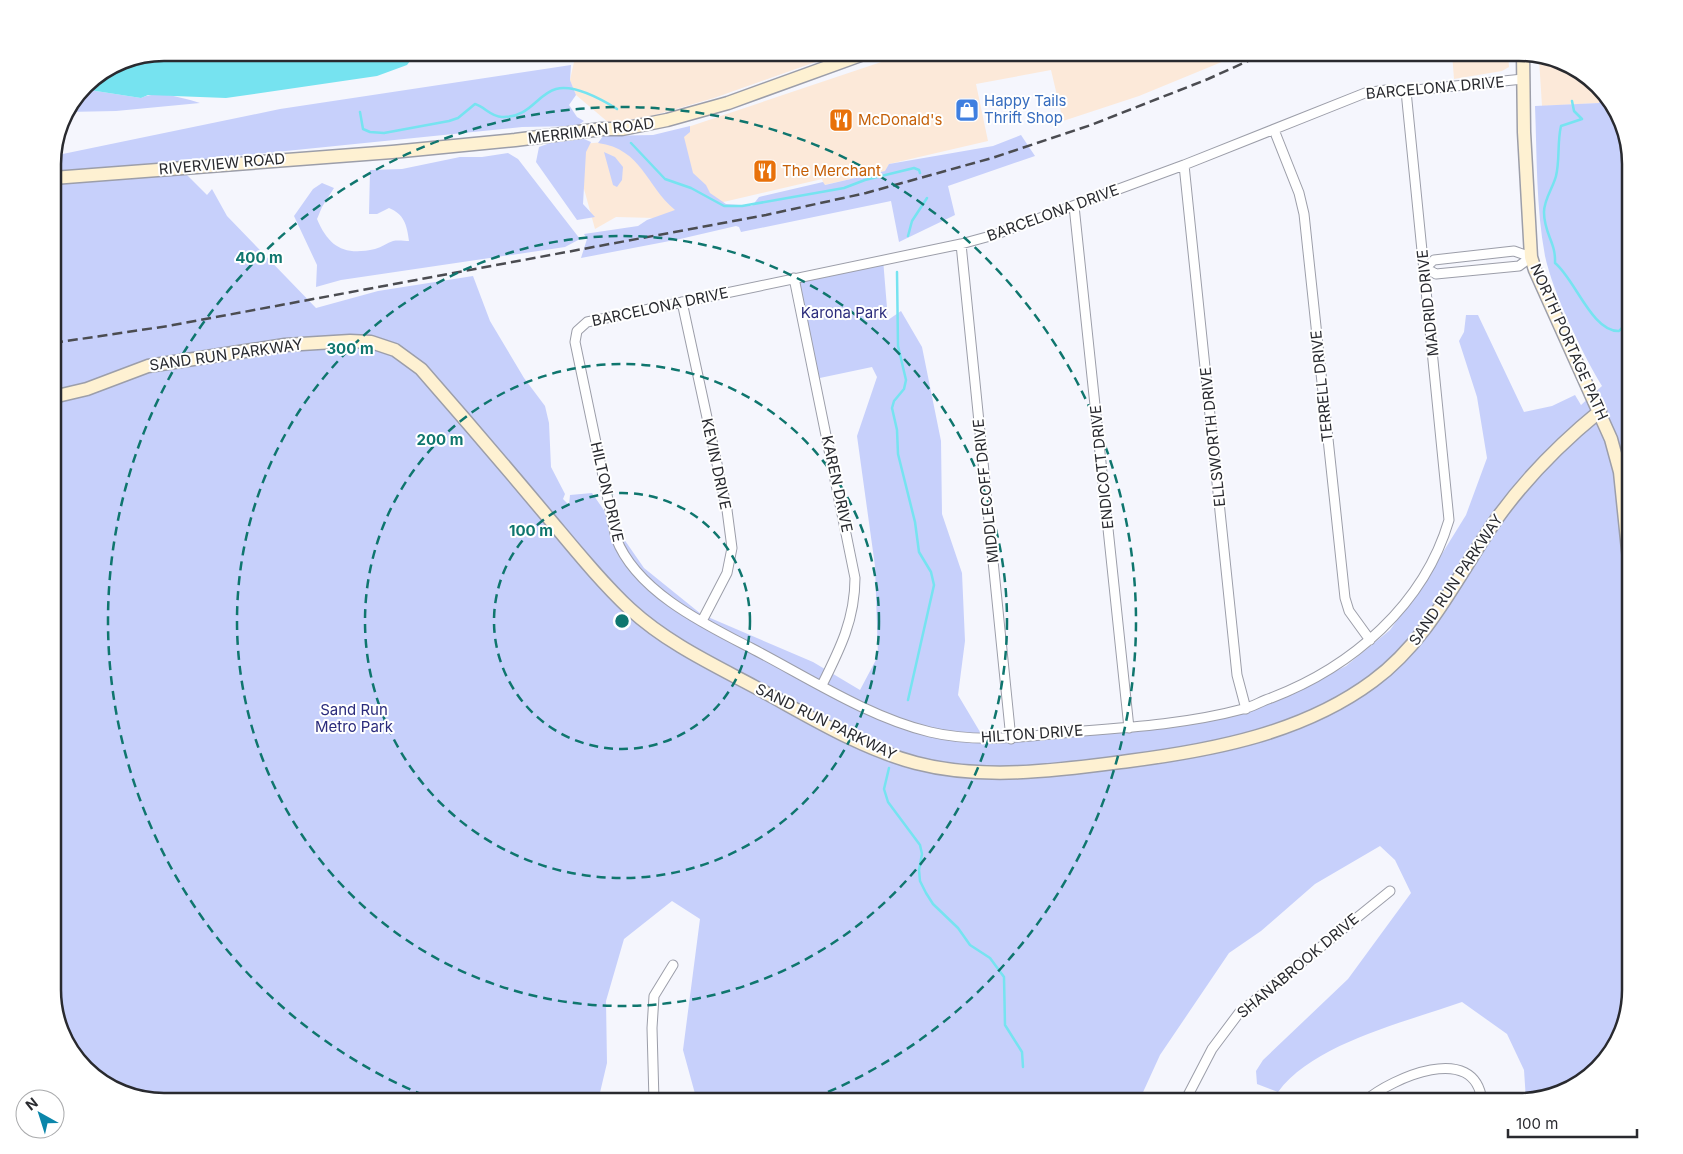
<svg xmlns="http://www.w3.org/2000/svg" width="1683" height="1154" font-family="Inter,sans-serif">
  <rect width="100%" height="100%" fill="#f5f6fd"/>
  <path fill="#fce9d9" d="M822 52 824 59 714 98 648 117 609 123 576 95 570 80 576 53Z
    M908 53H1253L1230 61 1229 59 1139 96 1063 121 1051 70 976 84 988 141 889 164 886 171 824 185 822 179 655 218 616 217 595 229 572 145 646 138 685 128Z
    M1452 53H1508L1509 67 1502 71 1454 79Z
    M1539 59 1581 72 1599 90V103L1542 106Z"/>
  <path fill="#c7d0fb" d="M164 52 369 53 338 59 292 61 136 58Z
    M571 65 570 80 576 95 569 105 577 117 584 121 577 126 522 127 108 169 53 172V156L280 109Z
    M83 89 141 98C159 90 182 98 200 103L116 111 67 112Z
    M1599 90 1616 109 1630 164V990L1611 1052 1574 1087 1526 1100 1524 1070 1507 1034 1462 1002C1406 1022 1314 1043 1278 1092L1257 1084 1256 1071 1263 1060 1348 979 1411 893 1395 860 1380 846 1315 884 1261 931 1229 953 1160 1055 1139 1101H697L683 1050 700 919 672 901 624 939 606 1001 607 1063 598 1101H164L102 1082 67 1045 53 997V178L180 168 207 195 212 189 227 216 316 308 378 291 473 276 490 321 524 378 545 406 549 423 551 467 565 494 563 499 569 505 570 495 592 493 644 568 701 614 813 662 860 690 878 656 875 566 857 436 877 377 872 367 815 379 794 278 883 259 888 320 901 311 922 347 941 441 942 514 962 573 965 641 958 695 986 742 1176 727 1228 717 1266 705 1346 666 1390 630 1427 578 1466 515 1487 458 1477 397 1459 341 1464 332 1466 315H1478L1524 412 1552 406 1575 395 1581 405 1602 386C1582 353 1553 293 1545 256 1536 207 1537 156 1535 106L1599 103Z
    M690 126V132L684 137 693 173 706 185 710 193 726 204 752 206 759 197 823 182 825 185 885 171 889 164 993 146 1021 135 1035 156 948 186 955 215 899 242 891 201 741 232 739 227 736 226 680 239 581 258 587 239 584 234 638 226 647 220 675 210C646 186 642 149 598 143L603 136 653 135Z
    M584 139 591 142 586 152 583 204 595 217 577 220 536 162 539 147 550 143Z
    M604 152 615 157 623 167 622 180 617 187 613 185Z
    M508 153 518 159 580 239 565 247 341 280 316 287 317 265 294 216 313 189 322 183 334 188 322 207 317 219C329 247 344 256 375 249 382 247 387 243 393 241 398 240 404 241 409 241 407 225 404 214 389 208L377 214H369L370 170 402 169 460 157H482Z"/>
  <path fill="#76e3f0" d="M369 53H416L407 65 377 76 226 98 148 95 141 98 83 89 122 61 136 58 292 61 338 59Z"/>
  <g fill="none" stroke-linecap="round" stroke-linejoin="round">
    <path stroke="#76e3f0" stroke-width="2.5" d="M1572 101 1574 111 1582 119 1561 126C1557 143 1560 160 1556 176 1553 188 1544 199 1544 212 1544 234 1556 242 1555 263 1575 279 1592 332 1619 331L1630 319
      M360 112 363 129 370 132 384 133 449 121 458 118 475 104C485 107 491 117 502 117 530 118 537 94 556 89 575 84 601 99 617 109
      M631 143 665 179 691 188 724 206H742L844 188 865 180 914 168 919 170 920 173
      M908 236 912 221 927 198
      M897 272 898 346 906 380 904 389 894 401 892 408 897 430 898 454 915 522 919 552 931 572 934 585 908 700
      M1630 445V444
      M889 768 884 789 888 802 920 845 922 854 919 870 920 881 926 893 933 904 958 928 970 945 990 958 1004 977 1005 1025 1022 1052 1023 1067"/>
    <g stroke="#9c9ea9" stroke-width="11">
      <path id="street" d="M1406 91 1449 520C1424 605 1352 667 1271 698 1261 701 1253 707 1243 709 1191 723 1136 727 1082 731 1031 736 980 744 930 732 868 717 807 677 751 648 704 624 636 591 616 538L575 342 577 331 587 322 961 244 994 235 1184 165 1365 93 1386 90 1406 91 1523 79
        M1274 130 1299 193 1304 214 1345 598 1349 611 1370 640
        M1184 165 1237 675 1246 709
        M1074 206 1129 728
        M961 244 1011 739
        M1425 268 1436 274 1519 266 1531 257
        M1425 268 1434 260 1514 251 1531 257
        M794 278 855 578C855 619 840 649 822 685
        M682 302 727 510 732 548 727 573 702 621
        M654 1101 652 1028 654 996 673 965
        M1185 1101 1212 1049 1239 1013 1390 891
        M1365 1101C1392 1078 1475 1041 1482 1101"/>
    </g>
    <g stroke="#9c9ea9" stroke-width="15">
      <path id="secondary" d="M1523 54 1524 132 1531 257 1535 270 1611 439 1620 472 1630 569
        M53 178 392 152 515 140 602 129H622L667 120 728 103 869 52
        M53 397 87 389 148 366 285 345 350 341 371 342 395 350 421 369C463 417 505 466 546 515 573 547 600 581 630 609 667 643 712 664 755 687 807 715 859 748 916 763 985 781 1060 770 1129 761 1214 750 1303 733 1373 681 1430 639 1458 574 1498 517 1527 477 1562 442 1600 411"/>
    </g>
    <use href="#street" stroke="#fff" stroke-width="9"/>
    <use href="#secondary" stroke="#fef1d2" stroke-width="12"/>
    <path stroke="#4b4c51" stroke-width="2.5" stroke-dasharray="10 5" stroke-linecap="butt" d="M53 343 168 326 766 215 866 193 992 158 1091 125 1208 79 1268 52"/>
  </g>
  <g fill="none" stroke="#0f766e" stroke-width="2.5" stroke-dasharray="9 6">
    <circle cx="622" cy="621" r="128"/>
    <circle cx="622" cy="621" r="257"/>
    <circle cx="622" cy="621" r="385"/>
    <path d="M438 1101A514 514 0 1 1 806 1101"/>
  </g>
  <defs>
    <g id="shop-square" transform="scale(1.25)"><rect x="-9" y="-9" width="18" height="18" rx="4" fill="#3f7fe0" stroke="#fff"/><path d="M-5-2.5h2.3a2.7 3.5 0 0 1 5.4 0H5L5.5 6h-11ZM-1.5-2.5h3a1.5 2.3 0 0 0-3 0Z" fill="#fff"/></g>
    <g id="restaurant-square" transform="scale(1.25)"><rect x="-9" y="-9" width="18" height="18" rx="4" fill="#e8710a" stroke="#fff"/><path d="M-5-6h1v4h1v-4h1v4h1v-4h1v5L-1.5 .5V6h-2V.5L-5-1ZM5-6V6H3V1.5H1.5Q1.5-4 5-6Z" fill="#fff"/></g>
  </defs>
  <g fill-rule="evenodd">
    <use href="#shop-square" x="967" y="110"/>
    <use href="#restaurant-square" x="841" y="120"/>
    <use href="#restaurant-square" x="765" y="171"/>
  </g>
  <g text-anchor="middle" stroke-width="4" stroke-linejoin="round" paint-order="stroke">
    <g font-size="15" fill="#292a2f" stroke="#fff">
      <text transform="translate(1435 88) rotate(-5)" y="5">BARCELONA DRIVE</text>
      <text transform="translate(591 131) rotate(-7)" y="5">MERRIMAN ROAD</text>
      <text transform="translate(222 164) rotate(-5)" y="5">RIVERVIEW ROAD</text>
      <text transform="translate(1053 213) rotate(-20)" y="5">BARCELONA DRIVE</text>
      <text transform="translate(1428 303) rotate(-96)" y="5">MADRID DRIVE</text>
      <text transform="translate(660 307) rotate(-12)" y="5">BARCELONA DRIVE</text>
      <text transform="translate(1569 342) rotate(66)" y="5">NORTH PORTAGE PATH</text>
      <text transform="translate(226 355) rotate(-8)" y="5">SAND RUN PARKWAY</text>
      <text transform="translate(1322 386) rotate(-96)" y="5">TERRELL DRIVE</text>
      <text transform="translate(1213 437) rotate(-96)" y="5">ELLSWORTH DRIVE</text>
      <text transform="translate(716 464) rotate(78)" y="5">KEVIN DRIVE</text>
      <text transform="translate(1102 467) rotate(-96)" y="5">ENDICOTT DRIVE</text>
      <text transform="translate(837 484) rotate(78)" y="5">KAREN DRIVE</text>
      <text transform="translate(986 491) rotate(-96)" y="5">MIDDLECOFF DRIVE</text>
      <text transform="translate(607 492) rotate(77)" y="5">HILTON DRIVE</text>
      <text transform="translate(1456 580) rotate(-56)" y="5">SAND RUN PARKWAY</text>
      <text transform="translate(826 722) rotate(26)" y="5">SAND RUN PARKWAY</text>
      <text transform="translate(1032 734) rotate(-4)" y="5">HILTON DRIVE</text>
      <text transform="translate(1298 966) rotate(-40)" y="5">SHANABROOK DRIVE</text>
    </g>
    <g font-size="15" fill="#366cbe" stroke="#fff" text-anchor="start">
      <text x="984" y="106">Happy Tails<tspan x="984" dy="17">Thrift Shop</tspan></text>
    </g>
    <g font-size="15" fill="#c56008" stroke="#fff" text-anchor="start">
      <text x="858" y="125">McDonald's</text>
      <text x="782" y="176">The Merchant</text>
    </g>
    <g font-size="15" fill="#2b2c7c" stroke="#fff">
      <text x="844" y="318">Karona Park</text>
      <text x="354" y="715">Sand Run<tspan x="354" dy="17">Metro Park</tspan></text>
    </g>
  </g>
  <path d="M0 0H1683V1154H0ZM164 61H1519A103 103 0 0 1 1622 164V990A103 103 0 0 1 1519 1093H164A103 103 0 0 1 61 990V164A103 103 0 0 1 164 61Z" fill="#fff" fill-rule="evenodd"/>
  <path fill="none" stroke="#292a2f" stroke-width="2.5" d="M164 61H1519A103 103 0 0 1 1622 164V990A103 103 0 0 1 1519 1093H164A103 103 0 0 1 61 990V164A103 103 0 0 1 164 61Z"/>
  <circle cx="622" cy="621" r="8" fill="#0f766e" stroke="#fff" stroke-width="2.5"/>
  <g font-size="15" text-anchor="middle" font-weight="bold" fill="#0f766e" stroke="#fff" stroke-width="4" stroke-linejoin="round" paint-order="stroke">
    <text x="259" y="263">400 m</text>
    <text x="350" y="354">300 m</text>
    <text x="440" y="445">200 m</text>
    <text x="531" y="536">100 m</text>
  </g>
  <g transform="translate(40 1114) rotate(321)"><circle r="24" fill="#ffffff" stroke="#a9aaac"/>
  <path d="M0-4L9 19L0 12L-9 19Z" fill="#0b86aa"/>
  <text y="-8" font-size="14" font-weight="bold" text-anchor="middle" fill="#292a2f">N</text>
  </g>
  <path d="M1508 1129v8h129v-8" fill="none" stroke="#292a2f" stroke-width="2.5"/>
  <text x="1516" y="1129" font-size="15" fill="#292a2f" stroke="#ffffff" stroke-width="4" paint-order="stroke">100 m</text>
</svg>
